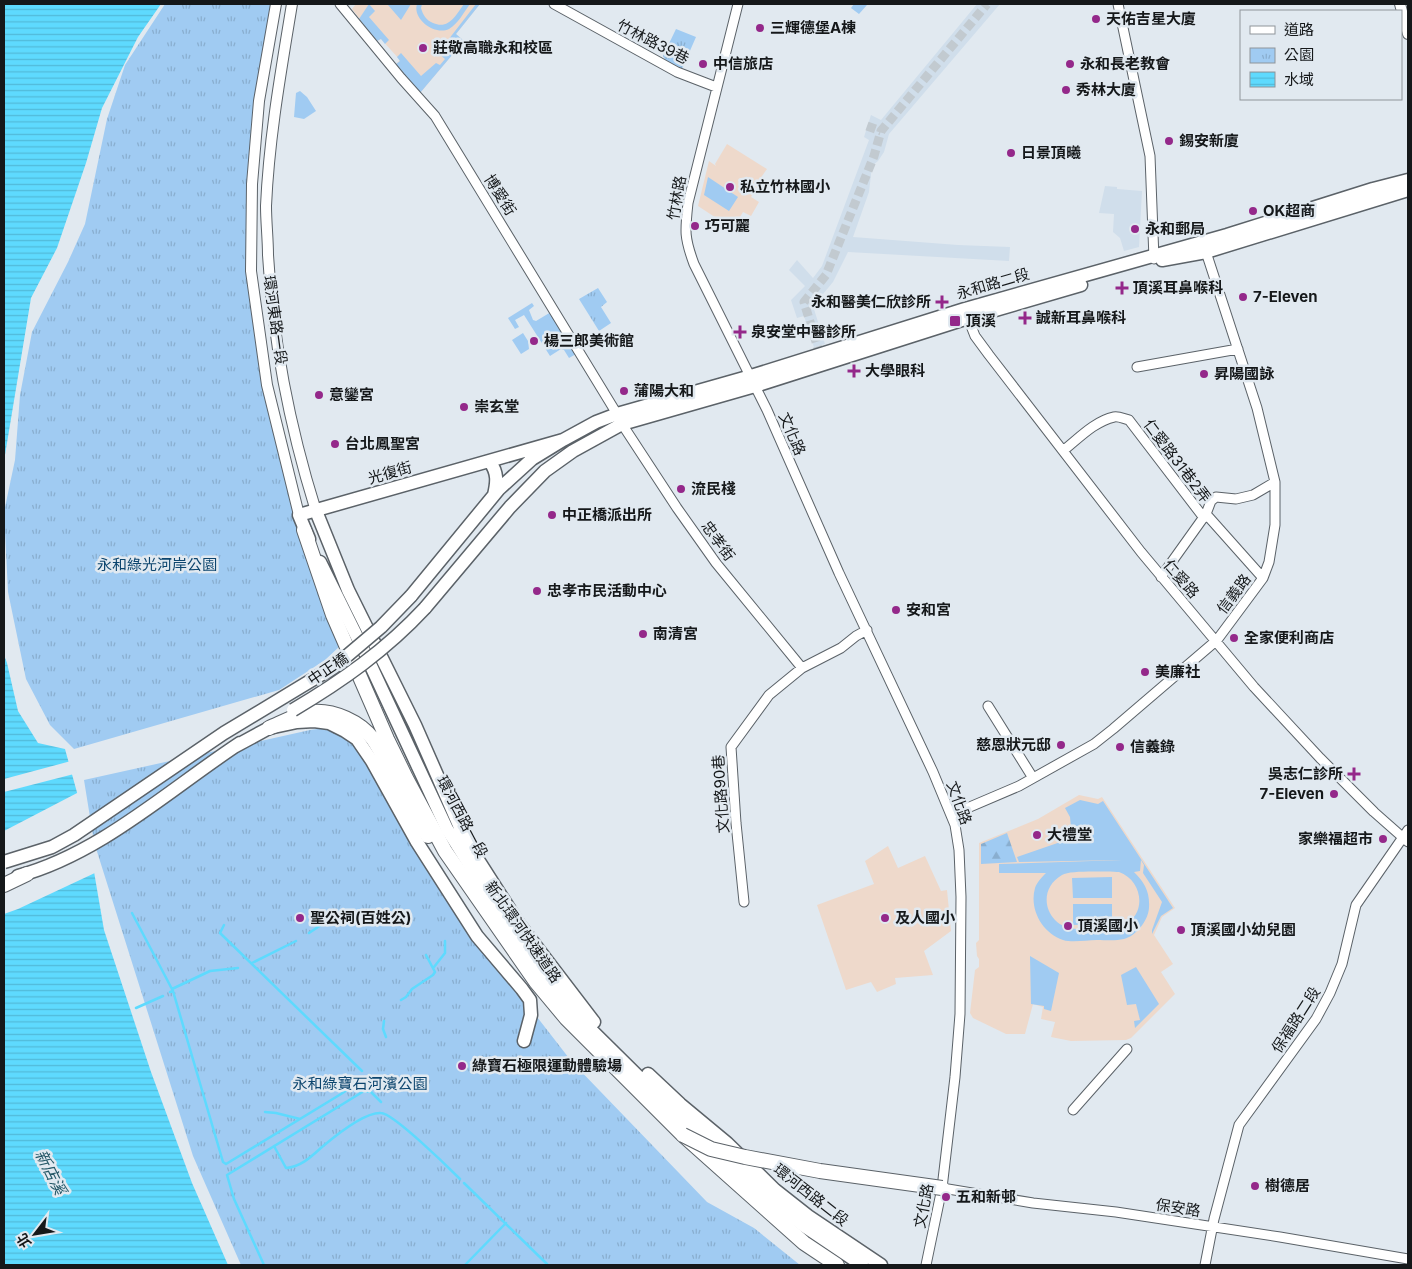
<svg xmlns="http://www.w3.org/2000/svg" width="1412" height="1269" font-family="Inter,'Noto Sans TC',sans-serif">
  <defs>
    <pattern id="forest-firs" width="22" height="20" patternUnits="userSpaceOnUse" patternTransform="scale(1.25)"><rect width="22" height="20" fill="#a0cbf2"/><path d="M5 1l3.5 6h-7zM16 11l3.5 6h-7z" fill="#89aecf"/></pattern>
    <pattern id="park-tufts" width="24" height="20" patternUnits="userSpaceOnUse" patternTransform="scale(1.25)"><rect width="24" height="20" fill="#a0cbf2"/><path d="M3 7l-1-3M5 7V3M7 7l1-3M15 17l-1-3M17 17v-4M19 17l1-3" fill="none" stroke="#89aecf"/></pattern>
    <pattern id="water-rules" width="6" height="5" patternUnits="userSpaceOnUse" patternTransform="scale(1.25)"><rect width="6" height="5" fill="#5edafe"/><path d="M0 2.5h6" fill="none" stroke="#51bad9"/></pattern>
  </defs>
  <rect width="100%" height="100%" fill="#e1e9f0"/>
  <path fill="#d0deeb" d="M977 4H1000L889 134 884 152 878 161 872 166 869 192 853 237 958 245 1010 247 1009 261 848 252 833 282 813 306 825 344 814 347 804 316 797 318 791 300 805 286 789 270 797 260 813 278 822 266 869 140 864 137 871 115 881 120Z
    M1105 186 1117 187V189L1142 191 1139 247 1124 251 1120 238 1113 232 1114 214 1099 213Z"/>
  <path fill="#eed9cb" d="M356 4H480L456 34 464 41 420 93 396 64 400 60 381 39 377 41 352 9Z
    M727 144 767 169 757 183 759 184 751 197 759 202 751 216 743 212 733 229 698 206 709 161 716 166 715 164Z
    M1079 795 1098 799 1102 797 1175 908 1162 917 1154 935 1173 964 1161 972 1175 994 1131 1038 1126 1040 1071 1041 1051 1037 1055 1022 1041 1019 1043 1007 1033 1004 1025 1034H1006L973 1018 970 1013 975 970 979 967V959L977 956 976 943 979 940V843L1038 819Z
    M888 846 898 868 925 856 941 891 947 890 951 931 924 951 933 975 895 978 896 984 877 992 871 982 846 990 817 905 874 884 865 861Z"/>
  <path fill="#a0cbf2" fill-rule="evenodd" d="M369 4 375 11 369 17 389 40 385 44 381 39 377 41 359 19Z
    M388 4H411L401 20 388 5Z
    M417 4H422L421 8C423 15 426 20 433 23 449 30 456 15 464 4H470C464 12 458 24 449 29 435 36 412 19 417 4Z
    M476 4H480L456 34 464 41 420 93 396 64 400 61 397 57 401 53 421 76 436 63 440 65 445 59 438 53Z
    M854 4H865L867 5 859 14 851 8Z
    M300 91 307 97 316 111 304 119 294 117 296 93Z
    M708 177 738 197 729 211 704 195Z
    M532 303 534 306 529 310 533 320 536 321 551 312 576 354 569 358 564 350 561 349 550 356 524 315 515 320 519 327 515 329 508 318Z
    M523 333 528 341 529 349 521 354 512 340Z
    M1080 800 1098 804 1103 801 1173 908 1161 916 1152 934V930L1162 902 1143 873 1144 865 1141 860 1140 871 1134 872C1145 883 1150 892 1149 908 1148 921 1136 936 1124 939 1116 941 1105 940 1097 940 1086 940 1073 943 1063 940 1042 933 1029 909 1035 888 1037 882 1042 877 1046 873H999V864L1122 860 1019 862 1017 857 1072 838 1070 817 1065 808ZM1119 872C1142 880 1148 913 1124 925 1112 932 1093 929 1079 929 1047 930 1034 891 1062 875 1071 870 1106 872 1119 872Z
    M1112 877V898H1073L1072 878Z
    M1073 904H1112V924L1073 925Z
    M1030 956 1059 973 1051 1011 1044 1009V1006L1031 1004Z
    M1136 967 1159 1004 1135 1028 1134 1021 1140 1020 1136 1004 1127 1005 1121 975Z"/>
  <path fill="url(#forest-firs)" d="M1007 833 1017 862 981 864V844Z"/>
  <path fill="url(#park-tufts)" d="M165 4H276L261 69 252 265 271 414 340 646 325 660 279 690 74 749 50 725 26 679 8 592 4 512 15 460 20 395 32 332 68 262 85 224 107 119 125 65Z
    M676 29 696 37 682 69 667 63 663 56Z
    M598 288 607 302 601 307 611 323 599 331 579 299Z
    M353 724 492 959 572 1062 707 1202 754 1228 800 1265H241L193 1156 94 842 84 780 310 730Z"/>
  <path fill="url(#water-rules)" d="M4 4H161L138 37 102 108 86 163 57 248 31 298 4 461Z
    M4 655 7 663 18 711 38 743 65 749 86 825 104 930 151 1072 192 1183 228 1265H4Z"/>
  <path fill="#e1e9f0" d="M71 761 74 774 4 792V779Z
    M79 792 88 825 97 872 18 909 4 914V831Z"/>
  <g fill="none" stroke-linecap="round" stroke-linejoin="round">
    <path stroke="#5edafe" stroke-width="2.5" d="M132 913 173 991 170 992
      M224 925 220 933 362 1071
      M309 933 321 925
      M252 963 296 941
      M434 967 445 953V941
      M172 989 210 971 238 968
      M173 991 223 1162 226 1164 341 1094 350 1088 355 1077
      M401 1000 406 997 412 989 433 975 435 972 426 955
      M136 1008 163 996
      M384 1021 383 1029 386 1037
      M265 1112 276 1113 300 1119
      M274 1146 286 1168C301 1167 312 1156 322 1147 335 1136 365 1112 381 1113 393 1113 449 1168 460 1179
      M464 1183 547 1264
      M264 1265 234 1199 227 1175 364 1091 371 1092 381 1102
      M465 1265 506 1223"/>
    <path stroke="#c2cad0" stroke-width="9" stroke-dasharray="9 4.5" stroke-linecap="butt" d="M867 126 881 131
      M820 355 804 302 826 275 874 156 881 131 987 4"/>
    <g stroke="#5b6268" stroke-width="11">
      <path id="minor" d="M340 4 401 78 435 116 617 414
        M554 4 677 72 716 87
        M738 4 688 203C685 231 684 237 694 264L767 410 839 573 933 772 955 825 959 850 961 897 960 1014 955 1077 942 1188 926 1265
        M1118 4 1150 156 1154 259
        M966 313 975 336 989 355 1141 552 1254 687 1320 758 1374 812 1408 842
        M1137 367 1238 349
        M622 424 677 508 716 563 802 668
        M1064 450C1078 439 1095 421 1114 417 1119 416 1124 419 1129 420L1204 518
        M1206 514 1263 578
        M1161 577 1206 514 1211 501 1216 497 1236 499 1253 495 1275 482
        M988 706 1033 778
        M951 815 1019 786 1094 744 1113 729 1217 640 1263 578 1269 562 1275 525V482L1257 408 1206 252
        M744 902 736 823 731 747 769 695 802 668 841 648 856 636 867 630
        M1073 1110 1127 1049
        M942 1188 1033 1203 1116 1212 1280 1237 1408 1259
        M1205 1265 1214 1219 1239 1125 1316 1019 1330 993 1342 964 1356 905 1408 830"/>
    </g>
    <g stroke="#5b6268" stroke-width="12">
      <path id="tertiary" d="M276 4 259 101 252 184 251 271 267 385 299 515
        M292 4C281 71 269 138 266 206 266 222 268 239 268 255 273 342 290 428 316 511
        M1400 4 1408 34"/>
    </g>
    <g stroke="#5b6268" stroke-width="15">
      <path id="secondary" d="M1162 260 1206 252 1408 190
        M490 462C498 473 497 482 494 495
        M316 511 348 590 415 725 466 841 519 924 594 1022
        M309 539 299 515 563 440
        M320 562 364 651 447 829 506 923 575 1014 654 1092 761 1191 804 1226 862 1265
        M411 596 499 489 532 459 563 440 596 422 617 414 751 376 965 309 1227 235 1373 189 1408 180
        M425 608 510 507 545 471 573 451 622 424 755 386 968 318 1081 285
        M234 747 269 728 297 722 314 721 329 723 345 731 357 739 372 761 417 842 477 936 522 989 530 1000 531 1015 524 1041
        M18 876C100 854 170 789 240 743
        M648 1074 680 1104 727 1143 775 1190 808 1216 881 1265"/>
    </g>
    <g stroke="#5b6268" stroke-width="16">
      <path id="trunk" d="M304 530 333 615 387 739 406 778 445 851 536 982 566 1018 683 1135 804 1243 837 1265
        M269 728C283 722 297 714 312 712 334 710 360 722 373 739 382 752 388 766 395 780 405 799 416 818 428 836
        M4 885 27 874"/>
    </g>
    <use href="#minor" stroke="#fff" stroke-width="9"/>
    <use href="#tertiary" stroke="#fff" stroke-width="10"/>
    <use href="#secondary" stroke="#fff" stroke-width="12"/>
    <use href="#trunk" stroke="#fff" stroke-width="14"/>
    <g stroke="#5b6268" stroke-width="15" stroke-linecap="butt">
      <path id="secondary-bridge" d="M293 710C342 681 386 650 425 608
        M4 862 52 847 74 835 224 733 335 666 381 627 411 596"/>
    </g>
    <g stroke="#5b6268" stroke-width="16" stroke-linecap="butt">
      <path id="trunk-bridge" d="M683 1135 711 1149 745 1157 820 1171 942 1188"/>
    </g>
    <use href="#secondary-bridge" stroke="#fff" stroke-width="12"/>
    <use href="#trunk-bridge" stroke="#fff" stroke-width="14"/>
  </g>
  <g fill="#94288a" stroke="#e1e9f0" stroke-width="2">
    <circle cx="1096" cy="19" r="5"/>
    <circle cx="760" cy="28" r="5"/>
    <circle cx="423" cy="48" r="5"/>
    <circle cx="703" cy="64" r="5"/>
    <circle cx="1070" cy="64" r="5"/>
    <circle cx="1066" cy="90" r="5"/>
    <circle cx="1169" cy="141" r="5"/>
    <circle cx="1011" cy="153" r="5"/>
    <circle cx="730" cy="187" r="5"/>
    <circle cx="1253" cy="211" r="5"/>
    <circle cx="695" cy="226" r="5"/>
    <circle cx="1135" cy="229" r="5"/>
    <path d="M1119.5 280.5h5v5h5v5h-5v5h-5v-5h-5v-5h5z"/>
    <circle cx="1243" cy="297" r="5"/>
    <path d="M939.5 294.5h5v5h5v5h-5v5h-5v-5h-5v-5h5z"/>
    <path d="M1022.5 310.5h5v5h5v5h-5v5h-5v-5h-5v-5h5z"/>
    <rect x="949" y="315" width="12" height="12" rx="2.5"/>
    <path d="M737.5 324.5h5v5h5v5h-5v5h-5v-5h-5v-5h5z"/>
    <circle cx="534" cy="341" r="5"/>
    <path d="M851.5 363.5h5v5h5v5h-5v5h-5v-5h-5v-5h5z"/>
    <circle cx="1204" cy="374" r="5"/>
    <circle cx="624" cy="391" r="5"/>
    <circle cx="319" cy="395" r="5"/>
    <circle cx="464" cy="407" r="5"/>
    <circle cx="335" cy="444" r="5"/>
    <circle cx="681" cy="489" r="5"/>
    <circle cx="552" cy="515" r="5"/>
    <circle cx="537" cy="591" r="5"/>
    <circle cx="896" cy="610" r="5"/>
    <circle cx="643" cy="634" r="5"/>
    <circle cx="1234" cy="638" r="5"/>
    <circle cx="1145" cy="672" r="5"/>
    <circle cx="1061" cy="745" r="5"/>
    <circle cx="1120" cy="747" r="5"/>
    <path d="M1351.5 766.5h5v5h5v5h-5v5h-5v-5h-5v-5h5z"/>
    <circle cx="1334" cy="794" r="5"/>
    <circle cx="1037" cy="835" r="5"/>
    <circle cx="1383" cy="839" r="5"/>
    <circle cx="300" cy="918" r="5"/>
    <circle cx="885" cy="918" r="5"/>
    <circle cx="1068" cy="926" r="5"/>
    <circle cx="1181" cy="930" r="5"/>
    <circle cx="462" cy="1066" r="5"/>
    <circle cx="1255" cy="1186" r="5"/>
    <circle cx="946" cy="1197" r="5"/>
  </g>
  <g text-anchor="middle" stroke-width="5" stroke-linejoin="round" paint-order="stroke">
    <g font-size="15" font-weight="bold" fill="#15181a" stroke="#e1e9f0" text-anchor="start">
      <text x="1106" y="24">天佑吉星大廈</text>
      <text x="770" y="33">三輝德堡A棟</text>
      <text x="433" y="53">莊敬高職永和校區</text>
      <text x="713" y="69">中信旅店</text>
      <text x="1080" y="69">永和長老教會</text>
      <text x="1076" y="95">秀林大廈</text>
      <text x="1179" y="146">錫安新廈</text>
      <text x="1021" y="158">日景頂曦</text>
      <text x="740" y="192">私立竹林國小</text>
      <text x="1263" y="216">OK超商</text>
      <text x="705" y="231">巧可麗</text>
      <text x="1145" y="234">永和郵局</text>
      <text x="1133" y="293">頂溪耳鼻喉科</text>
      <text x="1253" y="302">7-Εleven</text>
      <text x="931" y="307" text-anchor="end">永和醫美仁欣診所</text>
      <text x="1036" y="323">誠新耳鼻喉科</text>
      <text x="966" y="326">頂溪</text>
      <text x="751" y="337">泉安堂中醫診所</text>
      <text x="544" y="346">楊三郎美術館</text>
      <text x="865" y="376">大學眼科</text>
      <text x="1214" y="379">昇陽國詠</text>
      <text x="634" y="396">蒲陽大和</text>
      <text x="329" y="400">意鑾宮</text>
      <text x="474" y="412">崇玄堂</text>
      <text x="345" y="449">台北鳳聖宮</text>
      <text x="691" y="494">流民棧</text>
      <text x="562" y="520">中正橋派出所</text>
      <text x="547" y="596">忠孝市民活動中心</text>
      <text x="906" y="615">安和宮</text>
      <text x="653" y="639">南清宮</text>
      <text x="1244" y="643">全家便利商店</text>
      <text x="1155" y="677">美廉社</text>
      <text x="1051" y="750" text-anchor="end">慈恩狀元邸</text>
      <text x="1130" y="752">信義錄</text>
      <text x="1343" y="779" text-anchor="end">吳志仁診所</text>
      <text x="1324" y="799" text-anchor="end">7-Eleven</text>
      <text x="1047" y="840">大禮堂</text>
      <text x="1373" y="844" text-anchor="end">家樂福超市</text>
      <text x="310" y="923">聖公祠(百姓公)</text>
      <text x="895" y="923">及人國小</text>
      <text x="1078" y="931">頂溪國小</text>
      <text x="1191" y="935">頂溪國小幼兒園</text>
      <text x="472" y="1071">綠寶石極限運動體驗場</text>
      <text x="1265" y="1191">樹德居</text>
      <text x="956" y="1202">五和新邨</text>
    </g>
    <g font-size="15" fill="#15181a" stroke="#e1e9f0">
      <text transform="translate(653 42) rotate(27)" y="5">竹林路39巷</text>
      <text transform="translate(500 195) rotate(58)" y="5">博愛街</text>
      <text transform="translate(677 198) rotate(-80)" y="5">竹林路</text>
      <text transform="translate(993 284) rotate(-16)" y="5">永和路二段</text>
      <text transform="translate(275 320) rotate(82)" y="5">環河東路一段</text>
      <text transform="translate(792 434) rotate(67)" y="5">文化路</text>
      <text transform="translate(1177 461) rotate(53)" y="5">仁愛路31巷2弄</text>
      <text transform="translate(390 473) rotate(-16)" y="5">光復街</text>
      <text transform="translate(718 541) rotate(54)" y="5">忠孝街</text>
      <text transform="translate(1181 579) rotate(49)" y="5">仁愛路</text>
      <text transform="translate(1234 594) rotate(-53)" y="5">信義路</text>
      <text transform="translate(328 669) rotate(-34)" y="5">中正橋</text>
      <text transform="translate(721 794) rotate(-94)" y="5">文化路90巷</text>
      <text transform="translate(959 803) rotate(70)" y="5">文化路</text>
      <text transform="translate(462 817) rotate(62)" y="5">環河西路一段</text>
      <text transform="translate(523 932) rotate(55)" y="5">新北環河快速道路</text>
      <text transform="translate(1296 1020) rotate(-57)" y="5">保福路二段</text>
      <text transform="translate(811 1195) rotate(38)" y="5">環河西路二段</text>
      <text transform="translate(924 1206) rotate(-79)" y="5">文化路</text>
      <text transform="translate(1178 1208) rotate(9)" y="5">保安路</text>
    </g>
    <g font-size="15" fill="#0c456e" stroke="#e1e9f0">
      <text x="157" y="570">永和綠光河岸公園</text>
      <text x="360" y="1089">永和綠寶石河濱公園</text>
    </g>
    <g font-size="16" font-style="italic" fill="#265968" stroke="#e1e9f0">
      <text transform="translate(51 1172) rotate(63)" y="6">新店溪</text>
    </g>
  </g>
  <rect width="1412" height="1269" fill="none" stroke="#15181a" stroke-width="10"/>
  <rect x="1240" y="10" width="162" height="90" fill="#e1e9f0" stroke="#8f959a"/>
  <rect x="1250" y="26" width="25" height="8" fill="#ffffff" stroke="#8f959a"/>
  <text x="1284" y="35" font-size="15" fill="#15181a">道路</text>
  <rect x="1250" y="48" width="25" height="15" fill="url(#park-tufts)" stroke="#8f959a"/>
  <text x="1284" y="60" font-size="15" fill="#15181a">公園</text>
  <rect x="1250" y="72" width="25" height="15" fill="url(#water-rules)" stroke="#8f959a"/>
  <text x="1284" y="85" font-size="15" fill="#15181a">水域</text>
  <g transform="translate(35 1234) rotate(239)" stroke="#e1e9f0" stroke-width="4" paint-order="stroke">
  <path d="M0-4L9 19L0 12L-9 19Z" fill="#15181a"/>
  <text y="-8" font-size="14" font-weight="bold" text-anchor="middle" fill="#15181a">北</text>
  </g>
</svg>
